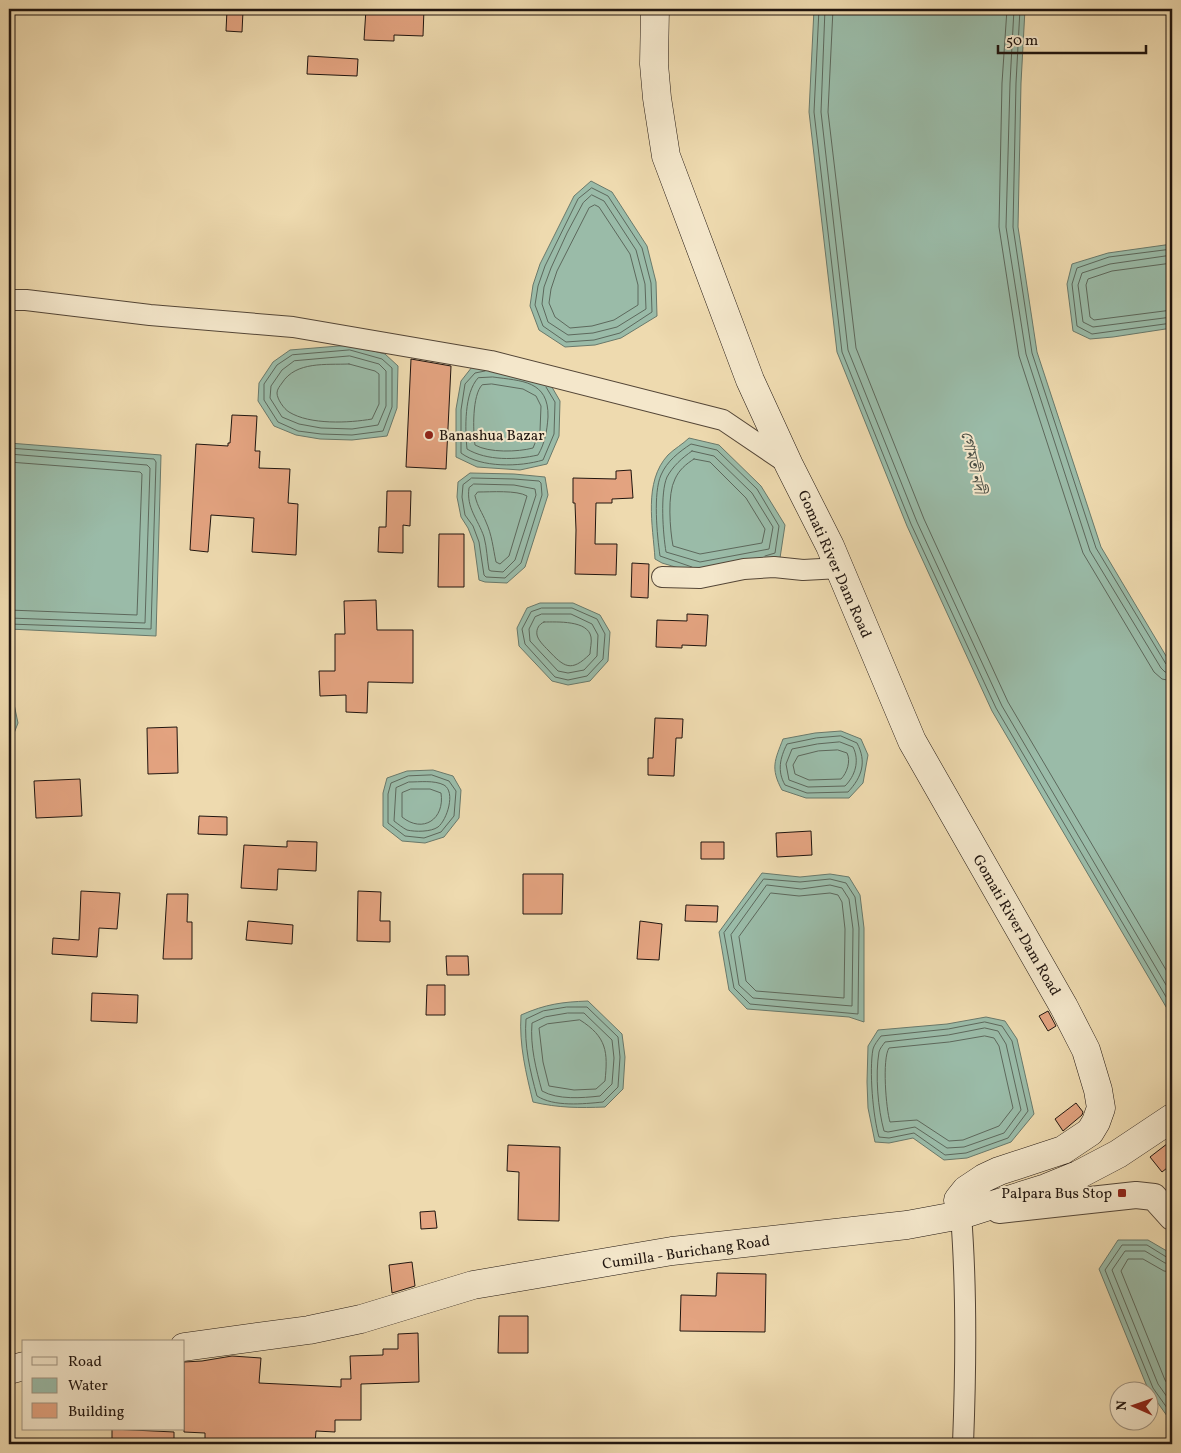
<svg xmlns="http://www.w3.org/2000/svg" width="1181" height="1453" font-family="Vollkorn,'Noto Serif Bengali',serif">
  <rect width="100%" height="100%" fill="#eedaaf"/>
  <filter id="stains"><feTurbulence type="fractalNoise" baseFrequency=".004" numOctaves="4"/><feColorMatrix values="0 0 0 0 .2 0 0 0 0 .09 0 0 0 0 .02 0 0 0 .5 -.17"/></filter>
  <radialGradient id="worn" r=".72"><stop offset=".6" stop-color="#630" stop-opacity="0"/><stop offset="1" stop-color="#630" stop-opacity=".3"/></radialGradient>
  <path fill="#9abba8" stroke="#69796b" d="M814 9H1025L1021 83 1018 227 1037 352 1101 547 1172 666V1017L992 711 907 526 837 352 809 112Z
    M591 181 612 192 647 246 656 282 657 316 621 338 595 345 565 347 539 330 530 306 533 285 540 264 574 196Z
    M1172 244V328L1113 337 1090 339 1073 331 1067 284 1072 264 1108 253Z
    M351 345 385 354 398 366 397 408 387 436 352 440 320 439 296 435 274 426 258 401 259 383 273 362 290 350Z
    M472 367 549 382 560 401 559 436 547 464 520 470 477 467 456 457V409L461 381Z
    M689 438 719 445 761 486 785 525 780 558 699 574 662 563 655 559C653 526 643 482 668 455 674 449 683 444 689 438Z
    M9 443 161 455 156 636 9 629Z
    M470 473 514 474 545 477 548 495 525 567 507 583 485 582 479 580 474 543 468 528 461 517 457 497 458 482Z
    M540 603H573L600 615 610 632 608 661 590 681 568 685 552 681 519 646 517 628 527 608Z
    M9 702 14 704 18 723 9 746Z
    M841 731 861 739 868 755 863 783 849 798H806L782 790C770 768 775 760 783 739L815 733Z
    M433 770 453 776 461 790 459 818 444 837 425 843 402 841 383 826V793L387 778 407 771Z
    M762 873 800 877 830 874 849 877 860 895 864 928V1022L849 1017 747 1009 729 990 719 932Z
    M588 1001 622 1034 625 1057 623 1089 605 1107C580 1108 558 1108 533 1102 526 1073 519 1045 521 1015 546 1004 562 1002 588 1001Z
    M986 1017 1005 1021 1017 1039 1034 1114 1011 1142 967 1158 944 1160 913 1138 889 1143 875 1142 868 1108 867 1082 868 1046 878 1030 947 1024Z
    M1118 1240H1148L1172 1254V1423L1148 1389 1099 1269Z"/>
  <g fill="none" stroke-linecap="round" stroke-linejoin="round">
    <path stroke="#5d685c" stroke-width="1" d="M819 9 814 112 842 352 911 524 996 708 1172 1007
      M825 9 821 112 848 350 917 522 1002 706 1172 995
      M833 9 828 112 856 348 924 519 1008 702 1172 980
      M1007 9 1002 83 999 227 1019 356 1083 553 1154 672 1162 679 1172 681
      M1014 9 1010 83 1006 227 1026 354 1090 551 1161 668 1165 672 1172 673
      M1020 9 1016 83 1013 227 1032 353 1096 548 1166 664 1172 667
      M592 188 608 196 642 248 651 283 652 312 620 333 594 340 566 342 543 326 535 305 538 286 545 266 578 199Z
      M592 195 604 201 636 250 645 284 646 309 617 327 593 333 568 335 548 322 542 304 544 287 551 268 567 233 583 203Z
      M595 205 599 207 630 254 638 285V305L614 320 592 326 570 328 555 317 549 303 551 289 557 271 589 208Z
      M1172 249 1109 257 1077 268 1072 284 1077 326 1092 334 1172 323
      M1172 255 1110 264 1082 273 1078 285 1083 322 1093 327 1172 317
      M1172 263 1112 271 1088 279 1086 285 1090 317 1094 320 1172 310
      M350 350 382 359 392 368V407L383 431 352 435 321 434 298 431 278 422 264 400V384L277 365 292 355Z
      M350 356 379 364 386 371V406L378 425 352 429 321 428 299 424 282 417 270 398 271 386 282 370 294 361Z
      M349 364 375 371 379 374V404L372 419C349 423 310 425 289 412 284 409 277 399 277 393 277 389 280 386 282 383 296 361 326 365 349 364Z
      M485 371 475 373 465 384 461 410V453C481 468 520 467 543 460L554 434 555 402 546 387
      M493 377C521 381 549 380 548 417 547 431 545 443 538 455 516 460 487 461 467 449 465 429 464 393 478 378Z
      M492 384 523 389 536 396 541 406 540 431 533 448C518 452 489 453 475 445 473 431 472 395 482 385Z
      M9 448 154 459 156 462 151 629 9 624
      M692 451 714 456 752 493 773 527 769 549 700 562 666 552C663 534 660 493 667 477 673 466 682 458 692 451Z
      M9 454 147 465 150 468 145 623 9 618
      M694 459 710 462 746 498 765 529 762 543 700 554 673 546C670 530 667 494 675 479 679 470 686 464 694 459Z
      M9 462 140 472 142 474 137 615 9 610
      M472 478 514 479 539 481 541 483 542 495 521 563 505 578 486 577 484 575 479 542 473 526 465 515 462 497 463 485Z
      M474 484 514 485 535 489 536 495 515 560 503 572 491 571 489 570C487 559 487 548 484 537 478 519 466 508 469 488Z
      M478 492C491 492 517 490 527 496L509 556 500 564 496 562C493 548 492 535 486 522 482 512 478 508 475 496Z
      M692 567 660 556C657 535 653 493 661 475 667 461 679 452 691 444L717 450 757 489 779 526 775 553 765 556
      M542 608H572L597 619 605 634 603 659 587 676 568 680 555 677 525 644 522 629 531 612Z
      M542 614H571L592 624 598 635 597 656 584 670 568 673 558 671 530 641 529 629 535 617Z
      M544 622C557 622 588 620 591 637 592 642 590 649 590 654 571 673 564 667 548 650 544 646 538 640 537 635 536 629 539 624 544 622Z
      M841 736 857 743C867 762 862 777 848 792L807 793 785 785C777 771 780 758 787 744L816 738Z
      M840 742 853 747C860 761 855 776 845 786L808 787 789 780 786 764 792 749 817 744Z
      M838 750 847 753C851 761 847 773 841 779L809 780 795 774 793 765 798 756 818 751Z
      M432 775 449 781 456 791 454 816 441 832 424 838 405 836 388 823V794L391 783 408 776Z
      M409 782C420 782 434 780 444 785 456 792 447 820 438 827 431 832 415 832 407 830 403 828 398 824 394 821L396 788Z
      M411 789H430L441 793C445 819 423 834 402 817V793Z
      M764 879 800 882 830 879 846 883 855 897 859 928 858 1014 750 1004 734 988 724 933Z
      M767 885 801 889 830 885 842 888 849 899 853 929 852 1006 753 998 739 985 731 935Z
      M771 893 799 896 830 893 838 895 842 902 845 929 844 998 756 991 746 981 739 937Z
      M567 1007H587L618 1037 620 1057 618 1087 603 1102C583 1104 554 1107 537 1096 530 1071 524 1045 526 1019L543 1011Z
      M568 1013H584L612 1040 614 1058 612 1084 600 1096C582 1098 558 1100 542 1091 536 1069 530 1046 532 1023L545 1017Z
      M580 1020C607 1037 608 1052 605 1081L596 1089 574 1090 549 1086 543 1062 539 1028 547 1024Z
      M985 1022 1002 1026 1012 1041 1028 1111 1008 1138 966 1153 945 1155 914 1133 889 1138 879 1137C873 1117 869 1070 873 1049 874 1045 878 1040 881 1036L948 1029Z
      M985 1028 998 1031 1006 1044 1021 1110 1004 1133 964 1147 947 1148 915 1127 888 1132 884 1131C878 1109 875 1075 879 1052 880 1048 883 1045 885 1042L948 1035Z
      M985 1036 994 1038 999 1046 1013 1108 999 1126 963 1140 949 1141 917 1120 890 1122C886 1109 882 1059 889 1048L949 1042Z
      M1172 1258H1168L1147 1245H1122L1105 1270 1153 1388 1172 1415
      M1172 1264 1165 1263 1145 1251H1125L1112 1270 1158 1384 1172 1404
      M1172 1272 1164 1271 1143 1259H1128L1121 1271 1165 1380 1172 1391"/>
  </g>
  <path fill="#e3a380" stroke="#20150f" d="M366 9H424L423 36 394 35V41L364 40Z
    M227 10 243 11 242 32 226 31Z
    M308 56 358 59 357 76 307 74Z
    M411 359 451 366 446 469 406 467Z
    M232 415 257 416 255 451H260L259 468 290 469 288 503 298 504 296 555 252 552 254 518 211 515 208 552 190 550 196 444 228 446V443H230Z
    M631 470 633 498 612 499V503H596L595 544H617L616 575 575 574 576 530 575 503H573V478L616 479V471Z
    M387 491H411L410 526 403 525V553L378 552 379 527H386Z
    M439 534H464V587H438Z
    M632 563 649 564 648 598 631 597Z
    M376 600 377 630H413V683L368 682 367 713 346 712V695L320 696 319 671H335V634H345L344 601Z
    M687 614 708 615 706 646 682 645V648L656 647 657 620 687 621Z
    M655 718 683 719 682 738H676L674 776 648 775V758H653Z
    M177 727 178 773 148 774 147 728Z
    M80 779 82 816 36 818 34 781Z
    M199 816 227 817V835L198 834Z
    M811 831 812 855 777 857 776 833Z
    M287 841 317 842 316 871 278 869 277 890 241 888 244 845 287 847Z
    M701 842H724V859H701Z
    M523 874H563L562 914H523Z
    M81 891 120 893 117 929 99 928 97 957 52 954 53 938 79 940Z
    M358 891 381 892 380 921H390V942L357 941Z
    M167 894H188L187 922H192V959H163Z
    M686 905 718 906 717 922 685 921Z
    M248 921 293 925 292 944 246 940Z
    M640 921 662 924 659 960 637 959Z
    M446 956H468L469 975H447Z
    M427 985H445V1015H426Z
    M92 993 138 995 137 1023 91 1021Z
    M1048 1011 1056 1026 1048 1031 1039 1016Z
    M1076 1103 1083 1112 1082 1115 1063 1131 1055 1119Z
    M1172 1140V1164L1162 1172 1150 1157Z
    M508 1145 560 1147 559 1221 518 1220 519 1172 507 1171Z
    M435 1211 437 1228 421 1229 420 1212Z
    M412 1262 415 1286 392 1293 389 1265Z
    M717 1273 766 1274 765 1332 680 1331 681 1295 716 1296Z
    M499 1316H528V1353H498Z
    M418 1333 419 1382 361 1384V1420H335V1432L316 1431 315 1444H205V1433L184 1432V1362L202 1361 232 1356 261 1358 259 1383 341 1387V1379H351L350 1356 383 1355V1349H398V1334Z
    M112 1429 174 1432V1444H112Z"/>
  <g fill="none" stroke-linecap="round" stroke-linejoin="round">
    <g stroke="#544637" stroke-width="22">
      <path id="minor" d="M9 300H26L150 315 293 327 491 361 723 420 788 464
        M662 577 700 578 744 569 774 567 803 570 840 568
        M961 1215C967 1291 966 1368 963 1444"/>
    </g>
    <g stroke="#544637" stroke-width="28">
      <path id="tertiary" d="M999 1210 1136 1195 1154 1197 1172 1217"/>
    </g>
    <g stroke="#20150f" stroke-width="29">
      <path id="secondary" d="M655 9 654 64 657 98 666 156 750 380 789 465 830 546 912 741 1064 1007 1086 1050 1098 1090 1101 1108 1096 1122 1090 1132 1063 1150 999 1171 984 1178 966 1190 958 1200 961 1215
        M184 1347 309 1330 361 1319 473 1285 672 1251 907 1225 961 1215 1046 1188 1078 1175 1118 1154 1172 1118
        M9 1370 24 1366"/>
    </g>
    <use href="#minor" stroke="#f4e7cb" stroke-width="20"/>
    <use href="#tertiary" stroke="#f4e7cb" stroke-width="26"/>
    <use href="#secondary" stroke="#f4e7cb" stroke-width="28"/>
  </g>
  <g fill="#8f2418" stroke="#f4e7cb" stroke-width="2">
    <circle cx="429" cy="435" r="5"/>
    <rect x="1117" y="1188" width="10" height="10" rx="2.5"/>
  </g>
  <g text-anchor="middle" stroke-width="4" stroke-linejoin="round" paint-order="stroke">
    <g font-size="15" fill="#20150f" stroke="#f4e7cb" text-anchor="start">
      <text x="439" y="440">Banashua Bazar</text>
      <text x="1112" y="1198" text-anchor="end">Palpara Bus Stop</text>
    </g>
    <g font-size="15" fill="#20150f" stroke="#f4e7cb">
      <text transform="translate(835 564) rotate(66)" y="5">Gomati River Dam Road</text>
      <text transform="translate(1017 925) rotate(60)" y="5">Gomati River Dam Road</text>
      <text transform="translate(686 1252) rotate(-8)" y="5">Cumilla - Burichang Road</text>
    </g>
    <g font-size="16" font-style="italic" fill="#4b4f45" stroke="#f4e7cb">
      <text transform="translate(974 462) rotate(77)" y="6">গোমতী নদী</text>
    </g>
  </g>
  <rect width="1181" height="1453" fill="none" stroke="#eedaaf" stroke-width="30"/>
  <rect x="10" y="10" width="1161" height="1433" fill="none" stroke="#20150f" stroke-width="2.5"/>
  <rect x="15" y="15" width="1151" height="1423" fill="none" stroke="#20150f"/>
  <rect x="22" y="1340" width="162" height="90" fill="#f4e7cb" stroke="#9f9380"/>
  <rect x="32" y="1357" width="25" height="8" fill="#f4e7cb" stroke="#9f9380"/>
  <text x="68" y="1366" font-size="15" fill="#20150f">Road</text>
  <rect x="32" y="1378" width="25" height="15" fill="#9abba8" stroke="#9f9380"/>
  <text x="68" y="1390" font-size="15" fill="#20150f">Water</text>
  <rect x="32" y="1403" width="25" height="15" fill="#e3a380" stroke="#9f9380"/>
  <text x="68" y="1416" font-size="15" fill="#20150f">Building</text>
  <g transform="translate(1134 1406) rotate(272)"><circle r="24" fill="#f4e7cb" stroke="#9f9380"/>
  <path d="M0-4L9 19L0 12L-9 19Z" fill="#8f2418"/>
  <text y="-8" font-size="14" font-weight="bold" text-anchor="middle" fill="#20150f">N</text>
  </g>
  <path d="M998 45v8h148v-8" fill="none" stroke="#20150f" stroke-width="2.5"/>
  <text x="1006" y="45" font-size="15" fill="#20150f" stroke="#f4e7cb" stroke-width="4" paint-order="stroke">50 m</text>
  <rect width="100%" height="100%" filter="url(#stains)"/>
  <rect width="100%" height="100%" fill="url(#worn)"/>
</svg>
